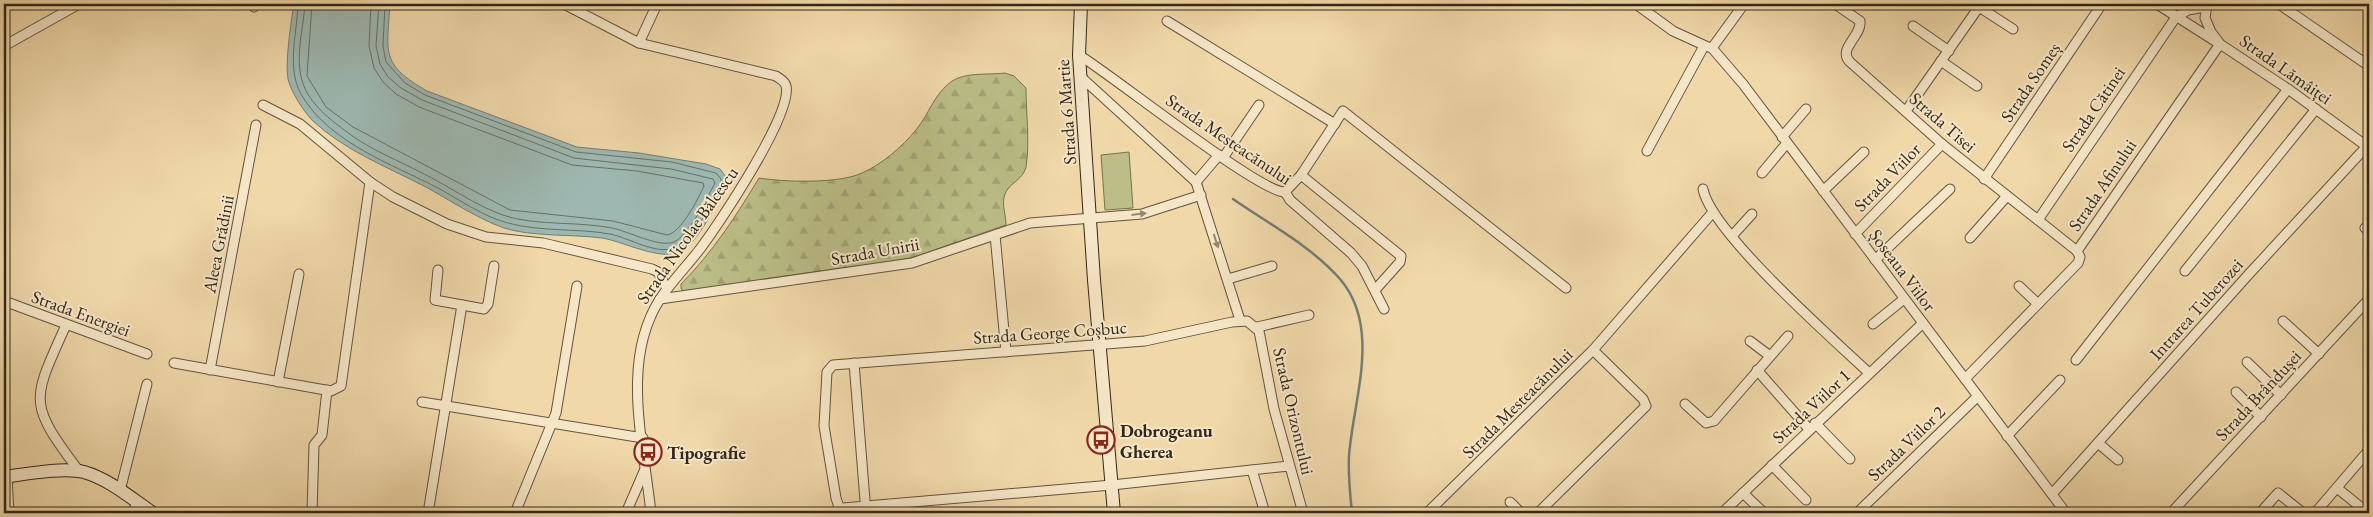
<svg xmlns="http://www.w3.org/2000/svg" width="2373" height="517" viewBox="0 0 2373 517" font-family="'EB Garamond',serif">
  <defs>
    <pattern id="forest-firs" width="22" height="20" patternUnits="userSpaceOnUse" patternTransform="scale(1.25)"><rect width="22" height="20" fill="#bbbe87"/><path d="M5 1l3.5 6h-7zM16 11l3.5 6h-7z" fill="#a1a374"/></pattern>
  </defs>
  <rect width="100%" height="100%" fill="#f0d8a9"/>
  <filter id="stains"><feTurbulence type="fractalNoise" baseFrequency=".004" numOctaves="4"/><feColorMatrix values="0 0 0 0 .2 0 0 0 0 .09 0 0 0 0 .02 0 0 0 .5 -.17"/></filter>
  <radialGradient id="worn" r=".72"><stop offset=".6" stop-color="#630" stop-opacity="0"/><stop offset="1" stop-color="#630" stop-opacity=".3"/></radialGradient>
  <path fill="url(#forest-firs)" stroke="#767351" d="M 1005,73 L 1014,76 L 1026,88 C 1026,114 1030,141 1026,167 C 1023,180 1009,183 1005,194 C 1001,204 1006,214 1006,225 L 914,257 L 886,263 L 685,292 L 681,289 L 681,284 C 713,252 736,216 759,178 C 784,182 839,184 862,173 C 882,164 902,147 916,130 C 929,114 934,94 952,81 C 966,72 989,75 1005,73 Z"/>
  <polygon fill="#bbbe87" stroke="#767351" points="1129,152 1133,208 1105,210 1101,155"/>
  <path fill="#9db8b1" stroke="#727e75" d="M 294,4 L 390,4 C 387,53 380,64 427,91 L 577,147 L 639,153 L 706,164 L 720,169 L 726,177 L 726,185 C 717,203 698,244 679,252 C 660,261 622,241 602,238 C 572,234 532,237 504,228 C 476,218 450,200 424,186 C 387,167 344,150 313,121 C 304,112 291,92 288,79 C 285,62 291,22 294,4 Z"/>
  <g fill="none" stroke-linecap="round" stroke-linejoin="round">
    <g stroke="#687066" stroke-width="1">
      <path d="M 298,4 C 297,36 285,71 304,99 C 333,144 392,164 438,188 C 460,200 484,217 508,223 C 541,232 576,228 610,234 C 630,238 655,255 676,248 C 693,242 713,200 721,184 L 721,179 L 716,173 L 672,162 L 576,152 L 425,95 L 405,83 L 386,62 L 383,46 L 385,4"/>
      <path d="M 305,4 C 303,34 291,68 309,96 C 319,111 332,121 347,132 C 370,150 400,161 426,175 C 454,189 488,214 518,219 C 549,225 581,222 612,228 C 628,231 659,248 674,242 C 689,235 707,198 715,183 L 713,179 L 671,169 L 574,158 L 422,100 L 401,88 L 388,77 L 380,64 L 376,46 L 379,4"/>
      <path d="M 312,4 L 307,76 L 326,107 L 353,127 L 510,210 L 613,221 L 667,235 C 681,233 698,199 704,186 L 703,183 L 637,171 L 572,165 L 419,107 L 396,94 L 383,82 L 374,68 L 369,46 L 371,4"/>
    </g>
    <path stroke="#727e75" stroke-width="2.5" d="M 1233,199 C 1269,224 1311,246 1340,279 C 1382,328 1353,400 1349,456 C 1348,476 1350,494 1352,513"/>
    <g stroke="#62543e" stroke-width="11">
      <g id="street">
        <polyline points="252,4 254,7"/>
        <path d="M 564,4 L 639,43 L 776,76 C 780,79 785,81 786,86 C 793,113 719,224 700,249 C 687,266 672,281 660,299 C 620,361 644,444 651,513"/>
        <polyline points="1636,4 1673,31 1708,47"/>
        <path d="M 1835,4 L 1860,21 C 1862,36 1837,49 1850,62 L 1942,144 L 2077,251"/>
        <polyline points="2157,4 2215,41"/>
        <polyline points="2207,4 2205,18 2211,32 2220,44 2288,89 2369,148"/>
        <polyline points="2279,4 2369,66"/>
        <polyline points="1979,7 2013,29"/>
        <polyline points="1167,21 1335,124"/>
        <polyline points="1913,26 1949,51"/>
        <polyline points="639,43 657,4"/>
        <polyline points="4,46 79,4"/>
        <polyline points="1712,48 1743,84 2066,513"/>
        <polyline points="1712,48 1744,4"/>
        <path d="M 1079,55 C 1112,75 1260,193 1285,192"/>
        <polyline points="1941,61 1977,86"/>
        <polyline points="1081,77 1196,182 1240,320"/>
        <polyline points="263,105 300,124 370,182 393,197 447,224 486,237 543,243 652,269 658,272 667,289"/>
        <polyline points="1906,111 1981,4"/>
        <polyline points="1782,137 1806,109"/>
        <polyline points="1647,151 1704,46"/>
        <polyline points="1223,158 1259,105"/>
        <polyline points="1762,173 1787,143"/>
        <polyline points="1301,175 1401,256 1400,262 1375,290"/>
        <polyline points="1984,179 2102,4"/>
        <polyline points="1196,182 1219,155"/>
        <path d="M 1703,189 C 1711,232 1833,339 1869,373"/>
        <polyline points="1823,191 1864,152"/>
        <polyline points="1285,192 1301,175 1343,111 1566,288"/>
        <polyline points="1285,192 1290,200 1351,253 1362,266 1384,309"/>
        <polyline points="2038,220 2176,17 2188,10 2205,7"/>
        <polyline points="2365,228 2369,230"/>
        <polyline points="1855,234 1942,144"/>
        <polyline points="995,235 1006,352"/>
        <polyline points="1732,236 1752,214"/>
        <polyline points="1970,238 2007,196"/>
        <polyline points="1875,260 1950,189"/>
        <polyline points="438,270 435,300 484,309 488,304 494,266"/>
        <polyline points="2185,271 2316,109"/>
        <polyline points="1228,279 1272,266"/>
        <polyline points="2019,286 2038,304"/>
        <polyline points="660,299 912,263 1030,223 1142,214 1201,195"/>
        <polyline points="4,301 147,354"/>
        <polyline points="2283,321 2319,354"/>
        <polyline points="1873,324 1904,299"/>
        <path d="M 66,325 C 32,401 27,402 79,471"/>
        <polyline points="1257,327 1309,315"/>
        <polyline points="1750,341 1770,356"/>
        <polyline points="2076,360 2288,89"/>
        <polyline points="2247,362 2281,395"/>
        <polyline points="174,363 331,391 341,386 370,182"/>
        <polyline points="854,363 866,513"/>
        <polyline points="210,370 256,125"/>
        <polyline points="1757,370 1809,429"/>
        <polyline points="1965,379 2078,263 2080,257 2077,251 2220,44"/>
        <polyline points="278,382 299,274"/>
        <polyline points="2236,392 2261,417"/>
        <polyline points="422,402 643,438"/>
        <polyline points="1685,404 1706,423 1714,421 1788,336"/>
        <polyline points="1815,423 1850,459"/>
        <polyline points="2007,436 2060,380"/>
        <polyline points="2098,443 2118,460"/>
        <polyline points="1772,465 1806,500"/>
        <polyline points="1289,466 1112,485 843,508 839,507 836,498 824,426 827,372 833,365 1145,341 1232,322 1247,321 1259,331 1274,409 1303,513"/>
        <polyline points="1252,470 1265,513"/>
        <polyline points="7,476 9,513"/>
        <polyline points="2337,488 2368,513"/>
        <polyline points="120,491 147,384"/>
        <polyline points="1743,493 1764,513"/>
        <polyline points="2052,494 2249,274 2367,146"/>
        <polyline points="1510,502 1521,513"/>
        <polyline points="429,507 462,305"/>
        <polyline points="134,513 136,502"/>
        <polyline points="312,513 314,445 322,435 327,390"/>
        <polyline points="515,513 556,413 577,286"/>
        <polyline points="626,513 645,469"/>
        <polyline points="1427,513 1593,350 1713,212"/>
        <polyline points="1538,513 1646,406 1643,399 1593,350"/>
        <polyline points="1722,513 1923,323"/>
        <polyline points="1857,513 1978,396"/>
        <polyline points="2171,513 2369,299"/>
        <polyline points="2260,513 2278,493 2303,513"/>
        <polyline points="2315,513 2369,450"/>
      </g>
    </g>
    <g stroke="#32281b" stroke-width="14">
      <g id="secondary">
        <polyline points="1081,4 1079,55 1094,280 1114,513"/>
        <path d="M 4,477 C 26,474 63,467 84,472 C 109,479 132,499 153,513"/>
      </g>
    </g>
    <use href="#street" stroke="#f5e6c7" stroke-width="9"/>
    <use href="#secondary" stroke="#f5e6c7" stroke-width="12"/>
  </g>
  <defs><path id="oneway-solid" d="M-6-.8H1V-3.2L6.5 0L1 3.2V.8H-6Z" transform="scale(1.25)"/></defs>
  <g fill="#948771">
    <use href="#oneway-solid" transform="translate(1139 214) rotate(-7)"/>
    <use href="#oneway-solid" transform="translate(1216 241) rotate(72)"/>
  </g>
  <defs>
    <g id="bus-ring" transform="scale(1.4375)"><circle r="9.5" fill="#f5e6c7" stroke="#8f2418" stroke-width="1.5"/><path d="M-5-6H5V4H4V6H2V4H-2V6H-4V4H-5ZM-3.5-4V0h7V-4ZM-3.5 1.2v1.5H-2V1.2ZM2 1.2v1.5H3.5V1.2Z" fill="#8f2418"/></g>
  </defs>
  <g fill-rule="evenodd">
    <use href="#bus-ring" x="1101" y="440"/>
    <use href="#bus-ring" x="648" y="452"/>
  </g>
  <g text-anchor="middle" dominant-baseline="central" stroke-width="4" stroke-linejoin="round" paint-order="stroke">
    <g font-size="18" fill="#32281b" stroke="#f5e6c7">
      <text transform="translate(2286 69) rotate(35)">Strada Lămâiței</text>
      <text transform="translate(2030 82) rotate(-56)">Strada Someș</text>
      <text transform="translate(2093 109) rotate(-56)">Strada Cătinei</text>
      <text transform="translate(1066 112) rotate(-94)">Strada 6 Martie</text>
      <text transform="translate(1943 122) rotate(41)">Strada Tisei</text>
      <text transform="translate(1229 139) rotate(34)">Strada Mesteacănului</text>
      <text transform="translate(1887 177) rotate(-46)">Strada Viilor</text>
      <text transform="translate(2102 185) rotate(-56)">Strada Afinului</text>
      <text transform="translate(687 235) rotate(-55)">Strada Nicolae Bălcescu</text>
      <text transform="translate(218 244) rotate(-79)">Aleea Grădinii</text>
      <text transform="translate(875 251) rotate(-10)">Strada Unirii</text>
      <text transform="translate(1903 270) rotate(53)">Șoseaua Viilor</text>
      <text transform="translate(2196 309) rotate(-48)">Intrarea Tuberozei</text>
      <text transform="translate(81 313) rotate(20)">Strada Energiei</text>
      <text transform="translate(1050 332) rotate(-4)">Strada George Coșbuc</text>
      <text transform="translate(2258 395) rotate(-47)">Strada Brândușei</text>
      <text transform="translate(1517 403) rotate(-45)">Strada Mesteacănului</text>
      <text transform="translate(1811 406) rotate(-43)">Strada Viilor 1</text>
      <text transform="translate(1294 411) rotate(77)">Strada Orizontului</text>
      <text transform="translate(1906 443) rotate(-44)">Strada Viilor 2</text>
    </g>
    <g font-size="18" font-weight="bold" fill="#32281b" stroke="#f5e6c7" text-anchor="start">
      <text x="1120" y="430">Dobrogeanu<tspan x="1120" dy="21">Gherea</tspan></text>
      <text x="667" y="452">Tipografie</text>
    </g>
  </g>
  <rect width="2373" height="517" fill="none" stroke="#f0d8a9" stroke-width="20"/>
  <rect x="5" y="5" width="2363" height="507" fill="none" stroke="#32281b" stroke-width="2.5"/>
  <rect x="10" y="10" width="2353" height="497" fill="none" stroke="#32281b"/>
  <rect width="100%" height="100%" filter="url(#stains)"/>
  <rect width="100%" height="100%" fill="url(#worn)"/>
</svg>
